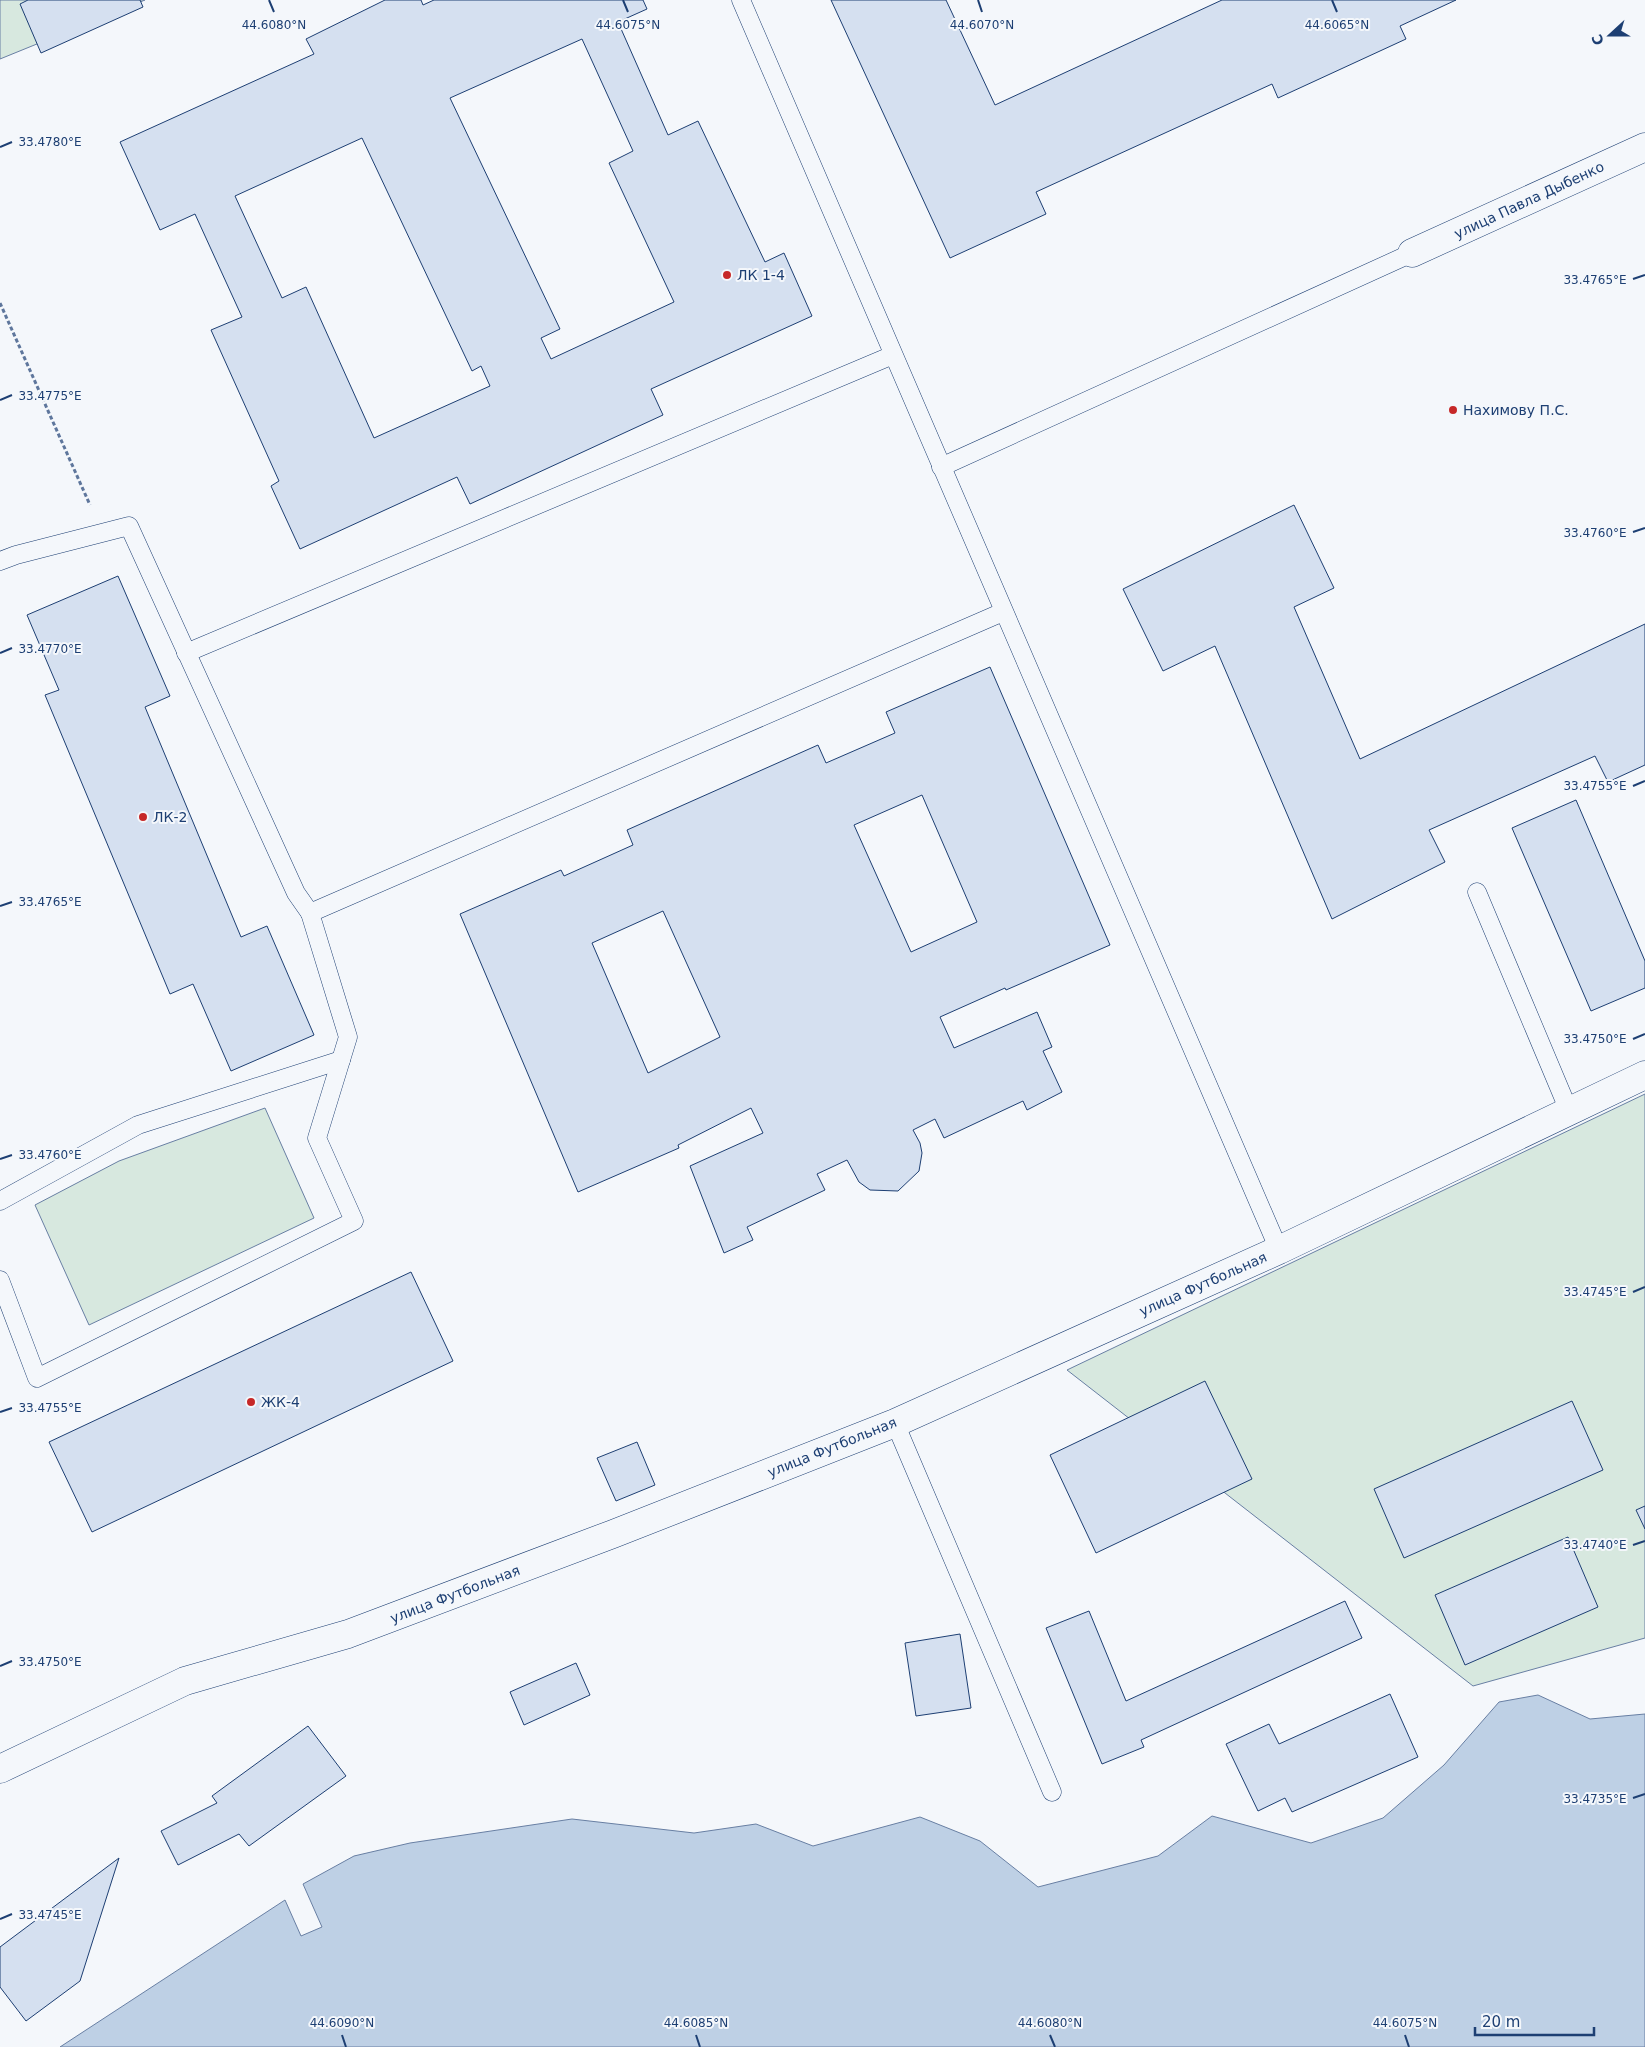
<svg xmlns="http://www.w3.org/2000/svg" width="1645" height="2047" viewBox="0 0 1645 2047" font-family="'DejaVu Sans',sans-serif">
  <rect width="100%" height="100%" fill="#f4f7fb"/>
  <g fill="#d7e8df" stroke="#687fa3">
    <polygon points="0,0 145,0 0,59"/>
    <polygon points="1645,1094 1645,1638 1473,1686 1067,1370"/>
    <polygon points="265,1108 314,1218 89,1325 35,1205 119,1161"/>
  </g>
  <polygon fill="#bed0e5" stroke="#687fa3" points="1538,1695 1590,1719 1645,1714 1645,2047 60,2047 285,1900 301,1936 322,1927 303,1884 354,1856 410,1843 572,1819 694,1833 756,1824 813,1846 920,1817 980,1841 1038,1887 1158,1856 1212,1816 1311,1843 1383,1818 1444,1765 1499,1702"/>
  <g fill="#d5e0f0" stroke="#1d3f73" fill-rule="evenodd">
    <polygon points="28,0 140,0 143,7 41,53 20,4"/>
    <path d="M 385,0 L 421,0 L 423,5 L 434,0 L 643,0 L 647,9 L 618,22 L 668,135 L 698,121 L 765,262 L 784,253 L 812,316 L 651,389 L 663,415 L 470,504 L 457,477 L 300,549 L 271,486 L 279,481 L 211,330 L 242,317 L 195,214 L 160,230 L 120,142 L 314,54 L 306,39 ZM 582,39 L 633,151 L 609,163 L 674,302 L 551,359 L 541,338 L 560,329 L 450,98 ZM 362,138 L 472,371 L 481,366 L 490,386 L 374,438 L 306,287 L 282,298 L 235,196 Z"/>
    <polygon points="831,0 946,0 995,105 1222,0 1456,0 1400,26 1406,39 1278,98 1272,84 1036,192 1046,214 950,258"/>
    <polygon points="1294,505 1334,588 1294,607 1360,759 1645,624 1645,765 1608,782 1595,756 1429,830 1445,862 1332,919 1215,646 1163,671 1123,589"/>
    <polygon points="118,576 170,696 145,707 241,937 267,926 314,1035 231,1071 193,984 170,994 45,695 59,690 27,615"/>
    <path d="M 990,667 L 1110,945 L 1006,990 L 1005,988 L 940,1017 L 954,1048 L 1037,1012 L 1052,1047 L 1043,1051 L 1062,1092 L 1027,1110 L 1023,1101 L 944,1138 L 935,1119 L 913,1130 L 920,1143 L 922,1153 L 919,1171 L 898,1191 L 870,1190 L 859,1182 L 847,1160 L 817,1174 L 825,1190 L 747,1227 L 753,1240 L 724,1253 L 690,1166 L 763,1133 L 751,1108 L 678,1145 L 679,1148 L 578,1192 L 460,914 L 561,870 L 564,876 L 633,845 L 627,830 L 818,745 L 826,763 L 895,733 L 886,712 ZM 922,795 L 977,922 L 911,952 L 854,825 ZM 663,911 L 720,1037 L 648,1073 L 592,943 Z"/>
    <polygon points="1576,800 1645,961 1645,988 1591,1011 1512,828"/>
    <polygon points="411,1272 453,1361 92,1532 49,1442"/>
    <polygon points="1205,1381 1252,1479 1096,1553 1050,1455"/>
    <polygon points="1572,1401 1603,1470 1404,1558 1374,1489"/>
    <polygon points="637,1442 655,1485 616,1501 597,1458"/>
    <polygon points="1645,1506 1645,1529 1636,1510"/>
    <polygon points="1568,1537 1598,1607 1465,1665 1435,1595"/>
    <polygon points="1345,1601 1362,1638 1141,1740 1144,1747 1102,1764 1046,1628 1089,1611 1126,1701"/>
    <polygon points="960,1634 971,1708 916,1716 905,1643"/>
    <polygon points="576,1663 590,1695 524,1725 510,1692"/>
    <polygon points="1390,1694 1418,1757 1292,1812 1285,1798 1258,1811 1226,1744 1269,1724 1279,1744"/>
    <polygon points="308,1726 346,1776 249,1846 239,1834 178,1865 161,1831 217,1803 212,1796"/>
    <polygon points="119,1858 80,1981 26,2021 0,1987 0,1947"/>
  </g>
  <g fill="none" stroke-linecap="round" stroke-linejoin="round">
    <g stroke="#1d3f73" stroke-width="19">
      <g id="service">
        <polyline points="741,0 1279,1250"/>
        <polyline points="941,467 1412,253"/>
        <polyline points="0,561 16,555 129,526 296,893 310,913"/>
        <polyline points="186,653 893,355"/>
        <polyline points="1477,892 1569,1111"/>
        <polyline points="0,1201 138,1125 341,1060"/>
        <polyline points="0,1280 37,1378 354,1221 317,1138 348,1037 310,913 1003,612"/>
        <polyline points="895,1423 1052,1792"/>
      </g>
    </g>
    <g stroke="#1d3f73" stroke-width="29">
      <g id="minor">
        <polyline points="1412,253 1645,147"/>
        <polyline points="0,1769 185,1681 348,1634 613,1534 895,1423 1279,1250 1645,1075"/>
      </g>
    </g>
    <polyline stroke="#5e769c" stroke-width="3" stroke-dasharray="4 2.5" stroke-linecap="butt" points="0,303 90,505"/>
    <use href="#service" stroke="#f4f7fb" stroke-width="18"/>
    <use href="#minor" stroke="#f4f7fb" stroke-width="28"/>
  </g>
  <path fill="none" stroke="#1d3f73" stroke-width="2" d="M 269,0 L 274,12M 623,0 L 628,12M 978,0 L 982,12M 1332,0 L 1337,12M 0,147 L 12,142M 1633,279 L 1645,275M 0,400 L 12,395M 1633,532 L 1645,528M 0,653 L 12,648M 1633,786 L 1645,781M 0,906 L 12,902M 1633,1039 L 1645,1034M 0,1159 L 12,1155M 1633,1292 L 1645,1287M 0,1412 L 12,1408M 1633,1545 L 1645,1541M 0,1666 L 12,1661M 1633,1798 L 1645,1794M 0,1919 L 12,1914M 342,2035 L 346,2047M 696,2035 L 700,2047M 1050,2035 L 1055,2047M 1405,2035 L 1409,2047"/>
  <g fill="#c62828" stroke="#f4f7fb" stroke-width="2">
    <circle cx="727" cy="275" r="5"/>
    <circle cx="1453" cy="410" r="5"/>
    <circle cx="143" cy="817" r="5"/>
    <circle cx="251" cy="1402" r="5"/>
  </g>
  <g text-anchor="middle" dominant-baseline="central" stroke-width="4" stroke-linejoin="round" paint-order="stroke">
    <g font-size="14" fill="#1d3f73" stroke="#f4f7fb">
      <text transform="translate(1529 200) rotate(-25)">улица Павла Дыбенко</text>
      <text transform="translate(1203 1284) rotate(-24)">улица Футбольная</text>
      <text transform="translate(832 1447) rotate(-22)">улица Футбольная</text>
      <text transform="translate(455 1594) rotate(-21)">улица Футбольная</text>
    </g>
    <g font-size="14" fill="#1d3f73" stroke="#f4f7fb" text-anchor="start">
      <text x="737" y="275">ЛК 1-4</text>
      <text x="1463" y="410">Нахимову П.С.</text>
      <text x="153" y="817">ЛК-2</text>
      <text x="261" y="1402">ЖК-4</text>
    </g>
  </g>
  <g font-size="12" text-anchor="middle" fill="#1d3f73" stroke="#f4f7fb" stroke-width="4" stroke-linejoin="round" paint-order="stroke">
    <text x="274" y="29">44.6080°N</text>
    <text x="628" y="29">44.6075°N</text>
    <text x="982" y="29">44.6070°N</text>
    <text x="1337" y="29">44.6065°N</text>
    <text x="50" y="146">33.4780°E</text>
    <text x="1595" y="284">33.4765°E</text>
    <text x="50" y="400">33.4775°E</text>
    <text x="1595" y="537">33.4760°E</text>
    <text x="50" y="653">33.4770°E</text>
    <text x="1595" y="790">33.4755°E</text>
    <text x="50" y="906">33.4765°E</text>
    <text x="1595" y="1043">33.4750°E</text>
    <text x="50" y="1159">33.4760°E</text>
    <text x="1595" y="1296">33.4745°E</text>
    <text x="50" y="1412">33.4755°E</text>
    <text x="1595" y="1549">33.4740°E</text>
    <text x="50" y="1666">33.4750°E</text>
    <text x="1595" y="1803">33.4735°E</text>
    <text x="50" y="1919">33.4745°E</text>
    <text x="342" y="2027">44.6090°N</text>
    <text x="696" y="2027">44.6085°N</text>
    <text x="1050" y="2027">44.6080°N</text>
    <text x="1405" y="2027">44.6075°N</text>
  </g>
  <g transform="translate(1610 35) rotate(249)" stroke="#f4f7fb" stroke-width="4" paint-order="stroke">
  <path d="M0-4L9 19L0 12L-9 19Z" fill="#1d3f73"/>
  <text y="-8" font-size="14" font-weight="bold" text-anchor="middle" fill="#1d3f73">С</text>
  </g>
  <path d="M1475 2027v8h119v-8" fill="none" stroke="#1d3f73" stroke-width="2.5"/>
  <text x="1482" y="2027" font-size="15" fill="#1d3f73" stroke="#f4f7fb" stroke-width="4" paint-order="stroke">20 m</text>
</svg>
